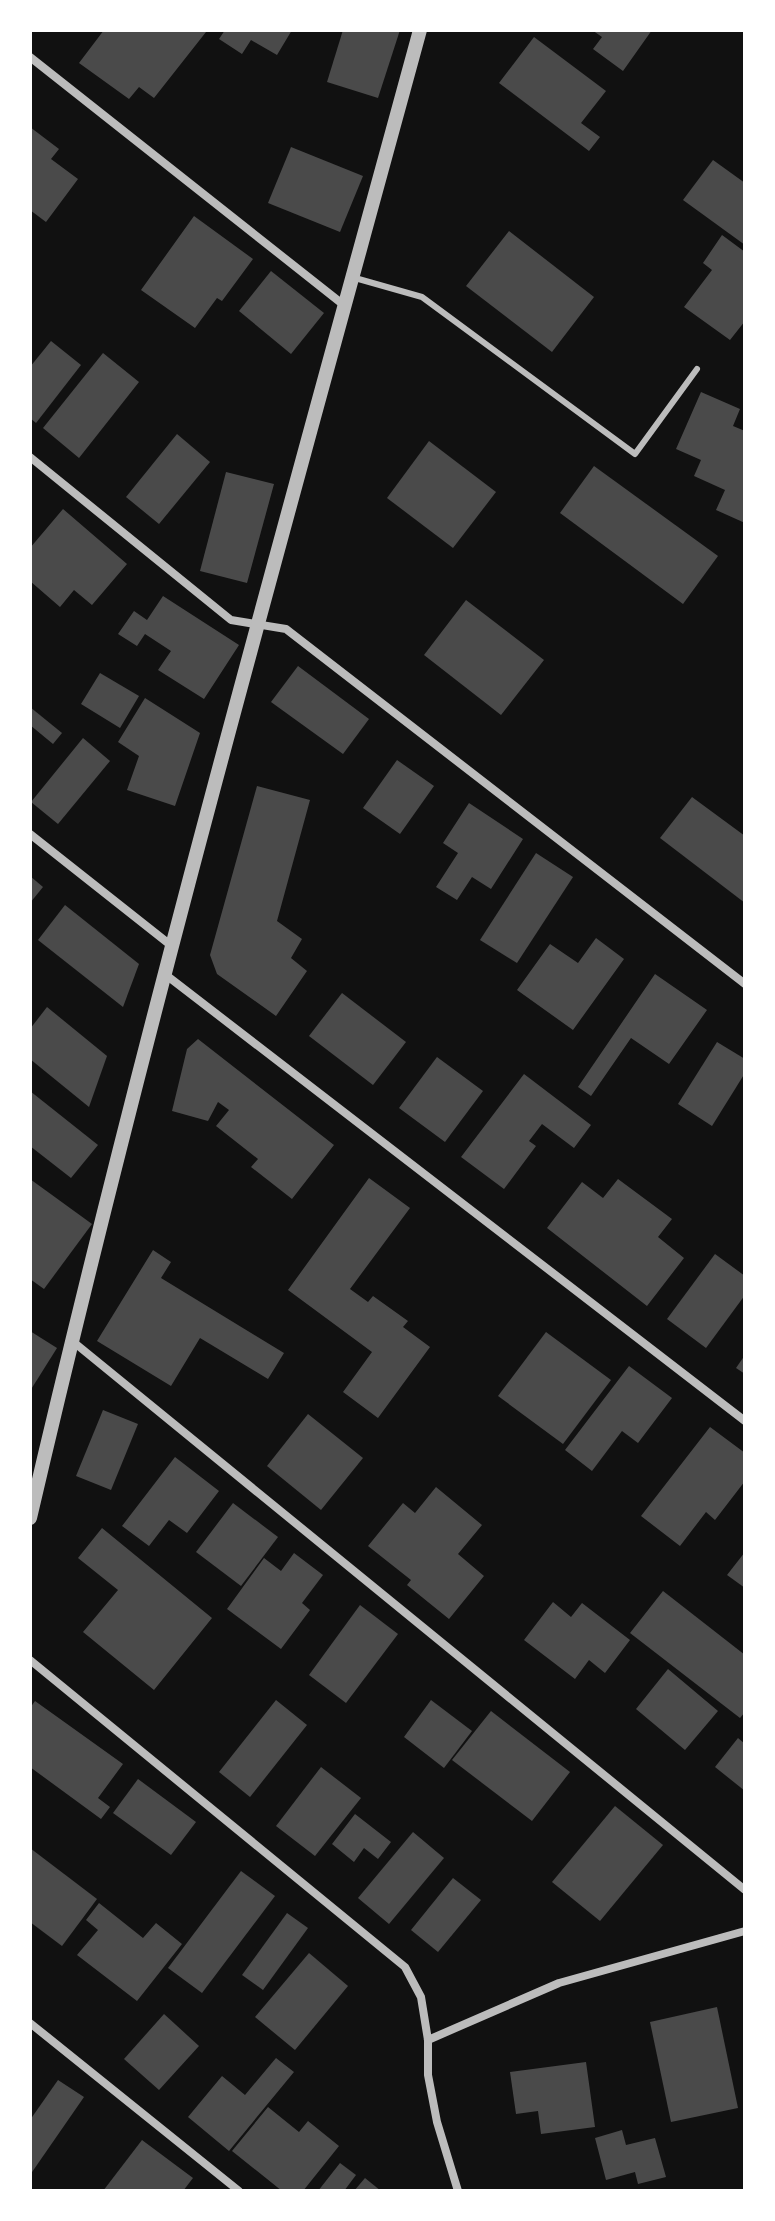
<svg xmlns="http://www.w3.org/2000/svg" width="775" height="2221" viewBox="0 0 775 2221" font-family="'Varela Round',sans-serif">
  <rect width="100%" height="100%" fill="#111"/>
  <g fill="#4a4a4a">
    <polygon points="104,30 203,30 206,32 154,98 139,87 129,99 79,63"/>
    <polygon points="225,30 292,30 277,55 251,40 242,54 219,39"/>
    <polygon points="343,30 400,30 378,98 327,82"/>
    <polygon points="592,30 652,30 623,71 593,49 602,37"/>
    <polygon points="534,37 606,91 581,123 600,137 589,151 499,83"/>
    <polygon points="30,127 59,149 51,159 78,179 46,222 30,210"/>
    <polygon points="291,147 363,176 340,232 268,203"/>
    <polygon points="713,160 745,183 745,245 683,200"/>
    <polygon points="194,216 253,259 222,301 217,298 195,328 141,290"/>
    <polygon points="509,231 594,297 552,352 466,286"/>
    <polygon points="722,235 745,252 745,321 730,340 684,307 712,270 703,263"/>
    <polygon points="271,271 324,313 291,354 239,311"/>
    <polygon points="51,341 81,365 36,423 30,418 30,367"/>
    <polygon points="103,353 139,382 79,458 43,428"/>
    <polygon points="701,392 740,409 733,426 745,431 745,523 716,510 725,490 694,476 701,460 676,449"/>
    <polygon points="177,434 210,462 159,524 126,497"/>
    <polygon points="429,441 496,492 453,548 387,498"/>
    <polygon points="594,466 718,556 683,604 560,513"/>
    <polygon points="226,472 274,484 247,583 200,571"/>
    <polygon points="63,509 127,564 92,605 74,590 60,607 30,581 30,548"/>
    <polygon points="163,596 239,645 204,699 158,670 171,651 145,634 137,646 118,634 134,611 147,620"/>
    <polygon points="466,600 544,660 501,715 424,655"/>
    <polygon points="298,666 369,719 343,754 271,702"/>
    <polygon points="100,673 139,696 120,728 81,704"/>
    <polygon points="145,698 200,733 175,806 127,790 139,756 118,742"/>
    <polygon points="30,707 62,733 53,744 30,725"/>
    <polygon points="83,738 110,761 58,824 31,802"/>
    <polygon points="397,760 434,786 400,834 363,808"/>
    <polygon points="257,786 310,800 277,921 302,939 291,958 307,971 276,1016 217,974 210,955"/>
    <polygon points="692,797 745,836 745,903 660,838"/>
    <polygon points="469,803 523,839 491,889 472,877 457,900 436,887 458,853 443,843"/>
    <polygon points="536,853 573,877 517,963 480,940"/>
    <polygon points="30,876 43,887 30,903"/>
    <polygon points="65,905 139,964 123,1007 38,940"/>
    <polygon points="596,938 624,959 573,1030 517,990 550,944 578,963"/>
    <polygon points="655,974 707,1010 669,1064 631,1038 591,1096 578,1087"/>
    <polygon points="342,993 406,1042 373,1085 309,1036"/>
    <polygon points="47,1007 107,1056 89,1107 30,1059 30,1029"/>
    <polygon points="198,1039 334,1145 292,1199 251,1167 258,1159 216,1126 229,1110 218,1102 208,1121 172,1111 187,1049"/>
    <polygon points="717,1042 745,1059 745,1073 712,1126 678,1104"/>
    <polygon points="437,1057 483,1091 445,1142 399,1108"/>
    <polygon points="524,1074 591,1125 574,1148 542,1124 529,1141 536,1146 504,1189 461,1157"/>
    <polygon points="30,1091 98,1145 71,1178 30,1146"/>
    <polygon points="369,1178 410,1208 350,1289 368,1302 373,1296 408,1321 403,1327 430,1347 378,1418 343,1392 372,1352 288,1290"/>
    <polygon points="30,1179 92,1224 44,1289 30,1279"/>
    <polygon points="618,1179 672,1219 658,1237 684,1258 647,1306 547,1228 582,1182 603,1198"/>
    <polygon points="153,1250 171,1262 161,1278 284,1353 268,1379 200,1338 171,1386 97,1341"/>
    <polygon points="715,1254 745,1276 745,1295 706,1348 667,1319"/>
    <polygon points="30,1331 57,1348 30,1391"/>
    <polygon points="546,1332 611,1380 563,1444 498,1396"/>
    <polygon points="745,1355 745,1374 736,1368"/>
    <polygon points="629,1366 672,1398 638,1443 622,1431 592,1471 565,1450"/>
    <polygon points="103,1410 138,1424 111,1490 76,1476"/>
    <polygon points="308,1414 363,1458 321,1510 267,1466"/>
    <polygon points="710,1427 745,1453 745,1481 715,1520 706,1512 680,1546 641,1516"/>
    <polygon points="175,1457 219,1491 187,1533 169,1520 149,1546 122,1526"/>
    <polygon points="436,1487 482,1525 458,1554 484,1576 449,1619 407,1585 411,1580 368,1546 403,1503 415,1513"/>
    <polygon points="233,1503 278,1537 241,1586 196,1552"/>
    <polygon points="102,1528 212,1618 154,1690 83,1632 118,1590 78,1558"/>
    <polygon points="745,1552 745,1588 727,1575"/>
    <polygon points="294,1553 323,1575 302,1603 310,1610 281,1649 227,1609 264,1558 281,1571"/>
    <polygon points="663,1591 745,1655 745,1712 740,1718 630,1633"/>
    <polygon points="553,1602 571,1617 582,1603 630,1640 605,1673 589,1660 575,1679 524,1640"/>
    <polygon points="360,1605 398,1634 346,1703 309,1675"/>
    <polygon points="668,1669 718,1711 685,1750 636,1709"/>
    <polygon points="276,1700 307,1725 250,1797 219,1772"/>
    <polygon points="431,1700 472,1731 444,1768 404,1737"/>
    <polygon points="35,1701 123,1764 98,1798 110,1807 101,1819 30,1767 30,1708"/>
    <polygon points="491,1711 570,1772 532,1821 452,1760"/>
    <polygon points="738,1738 745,1744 745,1791 715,1767"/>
    <polygon points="321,1767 361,1798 315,1856 276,1826"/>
    <polygon points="138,1779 196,1822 171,1855 113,1813"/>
    <polygon points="615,1806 663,1845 600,1921 552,1882"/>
    <polygon points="355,1814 391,1842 378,1859 364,1848 354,1862 332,1844"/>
    <polygon points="413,1832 444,1858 389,1924 358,1898"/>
    <polygon points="30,1848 97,1899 62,1946 30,1922"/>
    <polygon points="241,1871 275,1896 202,1993 168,1968"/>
    <polygon points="453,1878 481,1900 438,1952 411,1930"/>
    <polygon points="99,1903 143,1938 156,1923 182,1944 137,2001 77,1955 98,1930 86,1920"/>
    <polygon points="287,1913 308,1928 263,1990 242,1975"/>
    <polygon points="309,1953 348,1986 295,2050 255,2017"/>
    <polygon points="717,2007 738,2108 671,2122 650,2022"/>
    <polygon points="164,2014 199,2046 159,2090 124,2059"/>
    <polygon points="276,2058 294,2072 229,2151 188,2117 222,2076 245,2095"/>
    <polygon points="586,2062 595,2127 541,2134 538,2111 516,2114 510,2072"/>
    <polygon points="58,2080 84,2097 30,2175 30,2120"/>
    <polygon points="268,2107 299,2132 308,2121 339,2146 303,2191 282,2191 232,2151"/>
    <polygon points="622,2130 626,2145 655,2138 666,2177 638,2184 635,2172 606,2180 595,2138"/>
    <polygon points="142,2140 193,2178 183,2191 103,2191"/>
    <polygon points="340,2163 356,2175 344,2191 318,2191"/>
    <polygon points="365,2178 381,2191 354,2191"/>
  </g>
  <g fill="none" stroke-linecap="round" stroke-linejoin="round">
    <polyline stroke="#bcbcbc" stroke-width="6" points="355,278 422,297 635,454 697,369"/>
    <g stroke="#bcbcbc" stroke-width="8">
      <polyline points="30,57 345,306"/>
      <polyline points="30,457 231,620 286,629 745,984"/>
      <polyline points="30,834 173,947"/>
      <polyline points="166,975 745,1421"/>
      <polyline points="71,1340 745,1890"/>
      <polyline points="30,1660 405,1967 421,1997 428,2040 428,2075 437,2122 458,2191"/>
      <polyline points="30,2023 239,2191"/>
      <polyline points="428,2040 559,1983 745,1931"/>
    </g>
    <path stroke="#bcbcbc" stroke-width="14" d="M 30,1518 C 146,1019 285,525 420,30"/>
  </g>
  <rect width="775" height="2221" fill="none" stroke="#ffffff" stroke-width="64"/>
</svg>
